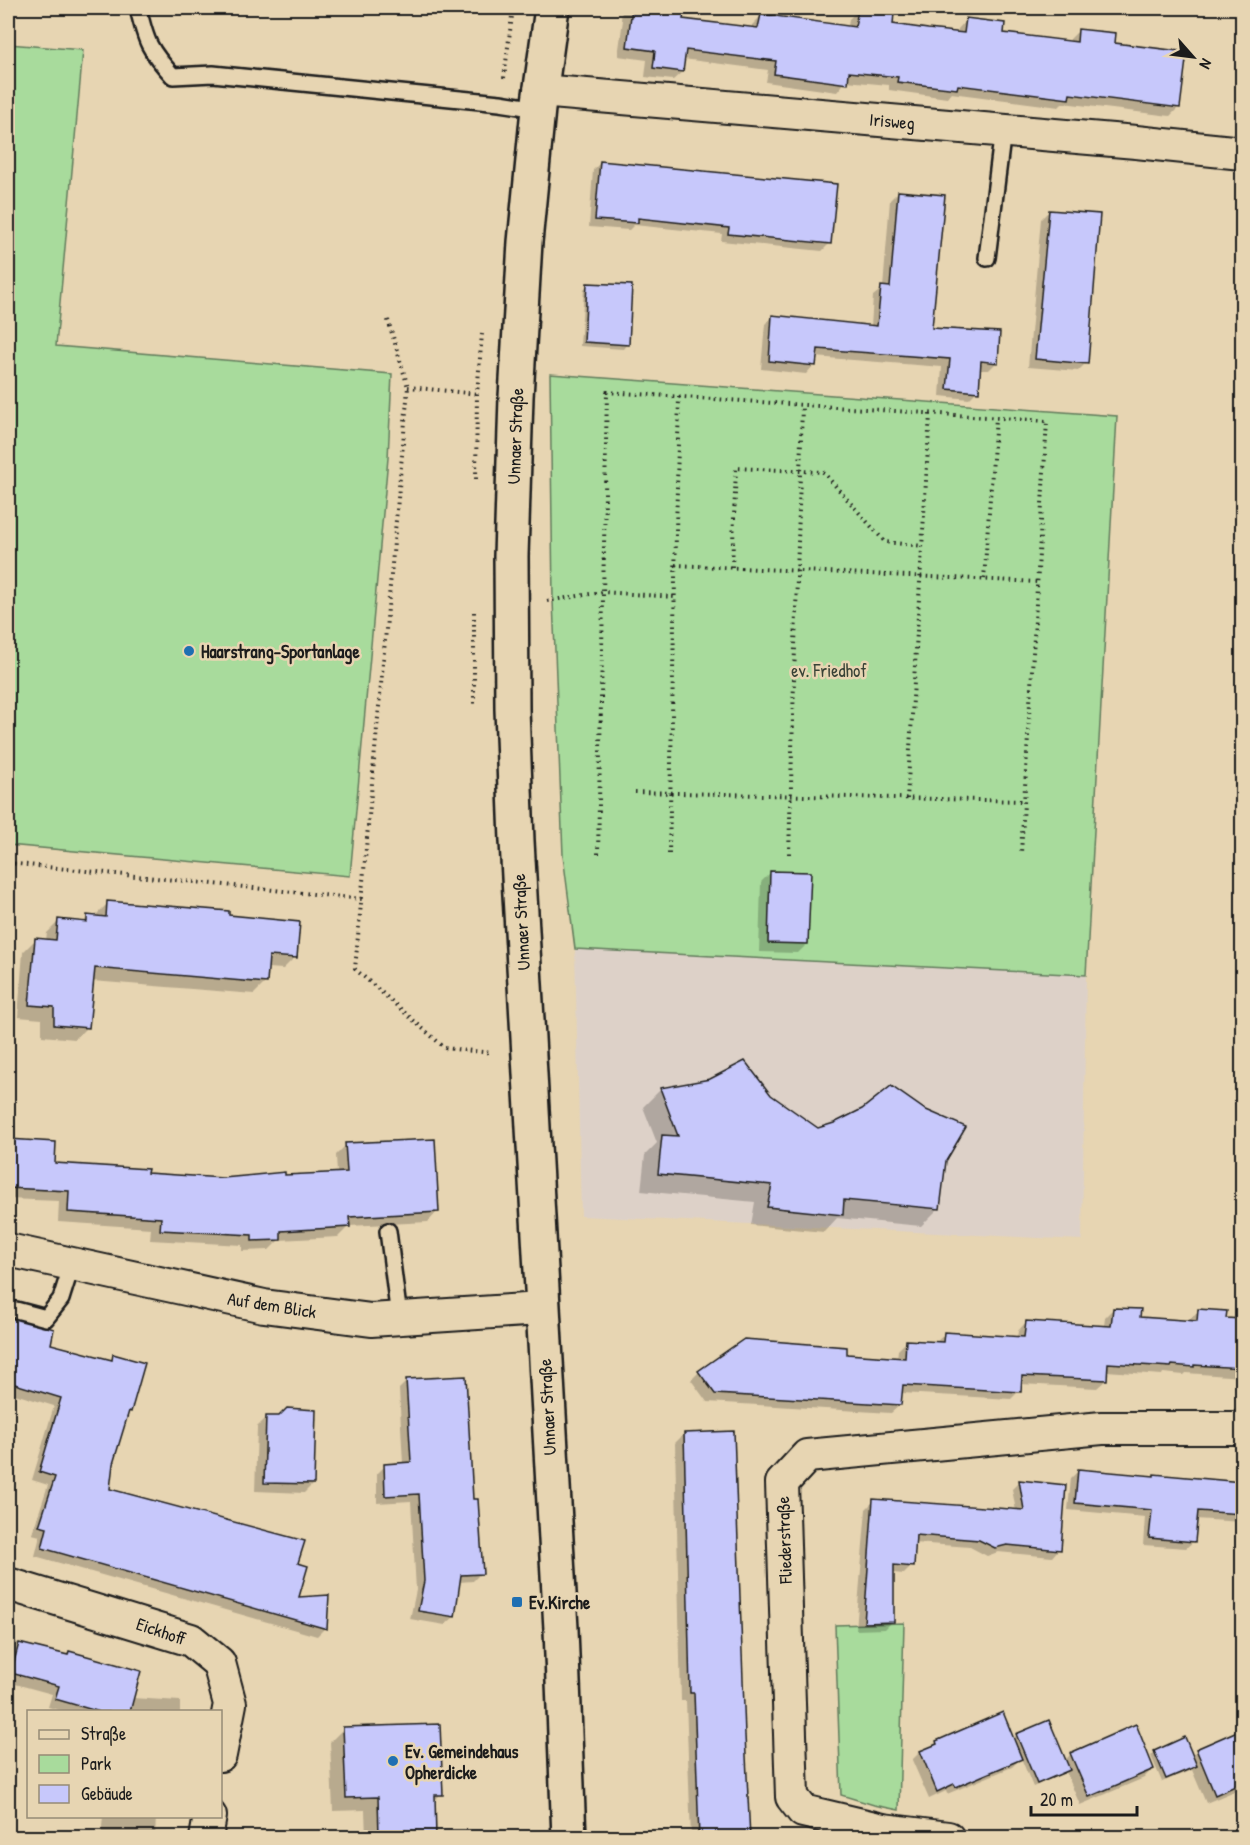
<svg xmlns="http://www.w3.org/2000/svg" width="1250" height="1845" viewBox="0 0 1250 1845" font-family="'Patrick Hand',sans-serif">
  <rect width="100%" height="100%" fill="#e7d5b2"/>
  <filter id="ink" filterUnits="userSpaceOnUse"><feTurbulence type="fractalNoise" baseFrequency=".0167" numOctaves="2"/><feDisplacementMap in="SourceGraphic" scale="12" xChannelSelector="R" yChannelSelector="G"/><feConvolveMatrix kernelMatrix="1 2 1 2 8 2 1 2 1" color-interpolation-filters="sRGB"/></filter>
  <g filter="url(#ink)">
    <polygon fill="#ddd1c8" points="575,949 1086,975 1082,1240 581,1216"/>
    <g fill="#a8db9c" stroke="#627c5c" stroke-width="1.5">
      <polygon points="8,44 83,50 56,346 392,374 388,458 350,876 8,845"/>
      <polygon points="550,374 1117,416 1086,975 575,949 563,855 553,600"/>
      <polygon points="904,1623 899,1810 874,1805 841,1795 835,1625"/>
    </g>
    <g fill="#0003">
      <polygon points="622,8 683,8 682,20 752,29 752,25 761,16 848,27 849,19 858,10 891,25 957,34 958,29 966,20 1002,34 1069,43 1070,39 1079,30 1113,44 1179,107 1170,116 1063,103 1059,107 951,93 947,98 889,90 889,85 846,81 837,92 766,82 768,70 683,59 682,72 673,80 645,77 647,60 618,56 623,20 621,20"/>
      <polygon points="600,163 829,244 822,251 721,241 722,234 634,225 629,230 589,227 593,170"/>
      <polygon points="898,192 930,329 997,362 989,370 979,370 977,391 969,399 940,396 942,367 815,357 814,365 806,374 761,369 765,324 773,316 871,327 873,296 883,288 890,200"/>
      <polygon points="1049,211 1086,363 1078,371 1028,367 1041,219"/>
      <polygon points="588,284 627,344 623,349 580,346 584,289"/>
      <polygon points="770,873 807,944 798,953 759,952 761,882"/>
      <polygon points="108,903 227,917 295,957 283,969 267,968 266,982 254,994 92,981 87,1027 75,1039 42,1036 42,1019 18,1017 23,952 35,940 46,941 47,933 59,921 82,923 88,917 95,918 96,915"/>
      <polygon points="661,1089 770,1096 818,1129 835,1125 862,1110 944,1160 939,1208 921,1226 837,1218 824,1232 751,1225 755,1202 641,1191 645,1155 657,1143 643,1107"/>
      <polygon points="8,1140 54,1143 53,1164 146,1175 223,1179 337,1174 336,1155 346,1145 438,1211 428,1222 349,1226 338,1237 279,1240 269,1250 242,1251 242,1245 150,1240 151,1228 58,1222 59,1201 8,1199"/>
      <polygon points="1113,1309 1138,1318 1190,1322 1190,1319 1199,1310 1224,1319 1242,1321 1242,1377 1186,1373 1184,1375 1163,1373 1162,1375 1106,1371 1106,1380 1097,1388 1020,1384 1019,1391 1011,1399 901,1393 900,1405 891,1413 707,1402 691,1380 699,1372 845,1355 897,1359 898,1350 906,1342 936,1342 945,1334 1017,1338 1018,1331 1026,1322 1104,1327 1105,1317"/>
      <polygon points="8,1318 53,1330 49,1345 109,1361 114,1356 130,1411 126,1415 112,1464 109,1491 297,1599 325,1628 317,1636 35,1556 40,1536 32,1534 48,1485 32,1480 54,1406 8,1392"/>
      <polygon points="407,1381 472,1501 481,1573 473,1581 459,1582 454,1617 445,1625 410,1619 416,1590 411,1501 377,1503 377,1474 385,1466 403,1464 399,1389"/>
      <polygon points="266,1418 313,1484 304,1493 255,1491 257,1427"/>
      <polygon points="684,1434 749,1838 691,1838 686,1701 681,1701 675,1443"/>
      <polygon points="1078,1471 1242,1483 1242,1522 1195,1519 1194,1541 1186,1548 1143,1545 1145,1517 1068,1510 1071,1478"/>
      <polygon points="1019,1482 1059,1549 1052,1557 998,1552 987,1556 970,1547 914,1543 912,1566 904,1574 893,1573 893,1621 885,1629 856,1630 866,1509 874,1501 1016,1511 1012,1489"/>
      <polygon points="8,1640 66,1656 70,1653 132,1698 180,1701 180,1712 66,1712 48,1707 52,1694 8,1682"/>
      <polygon points="344,1728 441,1794 433,1802 435,1838 366,1838 365,1810 333,1811 330,1742"/>
      <polygon points="1242,1731 1242,1788 1206,1803 1192,1770 1162,1782 1151,1756 1155,1752 1191,1756 1197,1750"/>
      <polygon points="1017,1735 1065,1760 1071,1754 1153,1768 1144,1778 1080,1805 1066,1772 1033,1787 1021,1758 1012,1767 947,1794 946,1791 929,1799 912,1760 920,1752 931,1748 936,1742 1012,1739"/>
      <polygon points="103,1816 156,1816 155,1838 101,1838"/>
    </g>
    <g fill="#c7c8fb" stroke="#1c1c1c" stroke-width="1.5">
      <polygon points="632,8 685,8 683,19 758,28 761,14 855,27 858,9 894,13 893,24 928,29 964,33 966,18 1005,23 1004,33 1077,42 1078,29 1116,33 1115,43 1187,52 1180,108 1070,94 1069,99 958,85 957,89 897,82 898,77 849,72 848,84 774,74 776,61 686,50 683,72 653,68 655,51 627,47"/>
      <polygon points="600,161 837,184 831,244 728,234 729,228 638,218 638,223 595,220"/>
      <polygon points="898,191 945,195 932,328 1000,332 998,363 981,361 979,392 947,389 950,359 818,349 816,366 769,361 772,315 877,326 881,286 890,287"/>
      <polygon points="1049,210 1100,214 1088,364 1035,359"/>
      <polygon points="587,283 632,285 629,345 584,342"/>
      <polygon points="770,871 811,872 808,944 768,943"/>
      <polygon points="107,901 229,911 229,915 300,922 297,958 269,956 267,983 95,968 89,1028 54,1025 54,1007 29,1005 35,938 56,940 58,919 87,922 87,915 106,917"/>
      <polygon points="745,1061 771,1095 818,1128 834,1123 862,1109 891,1086 924,1109 966,1127 946,1161 940,1209 844,1200 843,1215 767,1207 772,1185 658,1174 662,1135 678,1136 660,1088 710,1079"/>
      <polygon points="8,1139 56,1142 55,1163 148,1169 147,1173 223,1178 285,1172 285,1175 347,1172 345,1143 435,1139 439,1212 349,1217 350,1227 281,1231 281,1240 252,1241 252,1235 160,1230 161,1218 68,1212 69,1191 8,1188"/>
      <polygon points="1113,1308 1141,1309 1140,1317 1197,1321 1198,1309 1227,1311 1226,1318 1242,1319 1242,1368 1194,1365 1194,1367 1172,1365 1171,1367 1108,1363 1107,1380 1022,1376 1021,1392 903,1385 901,1405 715,1394 698,1371 744,1339 847,1347 847,1354 905,1358 906,1340 943,1342 944,1332 1024,1337 1026,1321 1111,1326"/>
      <polygon points="8,1316 54,1329 51,1344 112,1360 113,1354 145,1363 131,1412 129,1411 113,1464 110,1489 305,1541 298,1563 308,1566 299,1597 329,1595 327,1629 42,1548 47,1528 39,1526 55,1477 39,1472 61,1398 8,1382"/>
      <polygon points="466,1376 473,1499 478,1499 483,1574 461,1575 455,1617 418,1611 424,1581 419,1494 385,1496 384,1464 411,1462 406,1379"/>
      <polygon points="287,1408 316,1410 314,1484 264,1483 266,1416 279,1416"/>
      <polygon points="734,1431 745,1735 750,1838 699,1838 694,1693 690,1693 684,1433"/>
      <polygon points="1078,1469 1154,1476 1154,1474 1242,1482 1242,1514 1198,1511 1195,1542 1149,1538 1152,1510 1075,1503"/>
      <polygon points="1019,1480 1066,1485 1061,1550 1007,1545 995,1548 979,1540 916,1535 914,1567 894,1565 894,1622 864,1623 873,1499 1024,1510"/>
      <polygon points="19,1643 68,1655 69,1651 141,1671 130,1712 100,1712 55,1699 59,1686 11,1673"/>
      <polygon points="1003,1712 1022,1759 956,1787 954,1784 937,1792 920,1751 937,1744 936,1741"/>
      <polygon points="1049,1720 1070,1770 1037,1784 1016,1734"/>
      <polygon points="440,1724 443,1795 435,1795 436,1838 379,1838 378,1797 346,1798 343,1727"/>
      <polygon points="1136,1724 1154,1769 1089,1797 1070,1753"/>
      <polygon points="1242,1729 1242,1783 1215,1795 1196,1749"/>
      <polygon points="1185,1737 1197,1766 1166,1779 1154,1751"/>
    </g>
    <g fill="none" stroke-linecap="round" stroke-linejoin="round">
      <g stroke="#1c1c1c" stroke-width="20">
        <g id="service">
          <path d="M 138,8 C 146,42 149,50 173,76 L 213,74 L 500,103 L 538,109"/>
          <polyline points="987,258 1003,130"/>
          <polyline points="388,1231 399,1317"/>
          <polyline points="16,1310 46,1318 61,1299 72,1264"/>
        </g>
      </g>
      <g stroke="#1c1c1c" stroke-width="36">
        <g id="minor">
          <polyline points="540,91 1136,142 1242,153"/>
          <polyline points="8,1250 264,1306 371,1320 541,1309"/>
          <polyline points="8,1584 191,1640 219,1663 230,1704 220,1755"/>
          <polyline points="206,1838 210,1816"/>
          <polyline points="948,1838 883,1830 803,1811 792,1797 782,1483 807,1456 1102,1428 1242,1428"/>
        </g>
      </g>
      <g stroke="#1c1c1c" stroke-width="38">
        <polyline id="secondary" points="552,8 538,109 525,242 516,397 511,556 512,709 517,841 561,1629 569,1838"/>
      </g>
      <g stroke="#1c1c1c" stroke-width="4" stroke-dasharray="1.5 4.5" stroke-linecap="butt">
        <polyline points="504,78 513,8"/>
        <polyline points="388,320 408,387 407,400 355,969 445,1048 492,1053"/>
        <polyline points="408,387 478,394"/>
        <polyline points="476,479 477,394 482,334"/>
        <polyline points="675,565 1038,582"/>
        <polyline points="732,567 736,468 823,472 885,542 923,546"/>
        <polyline points="984,579 996,418"/>
        <polyline points="547,601 603,592 674,597"/>
        <polyline points="474,612 474,704"/>
        <polyline points="635,792 1024,801"/>
        <polyline points="907,799 930,414"/>
        <polyline points="598,854 607,392 1047,421 1021,853"/>
        <polyline points="669,854 679,396"/>
        <polyline points="789,854 802,405"/>
        <polyline points="8,863 362,899"/>
      </g>
      <use href="#service" stroke="#e7d5b2" stroke-width="15"/>
      <use href="#minor" stroke="#e7d5b2" stroke-width="32"/>
      <use href="#secondary" stroke="#e7d5b2" stroke-width="33"/>
    </g>
  </g>
  <g fill="#1f6fb2" stroke="#e7d5b2" stroke-width="2">
    <circle cx="189" cy="651" r="6"/>
    <rect x="511" y="1596" width="12" height="12" rx="3"/>
    <circle cx="393" cy="1761" r="6"/>
  </g>
  <g text-anchor="middle" dominant-baseline="central" stroke-width="5" stroke-linejoin="round" paint-order="stroke">
    <g font-size="18" fill="#1c1c1c" stroke="#e7d5b2">
      <text transform="translate(892 121) rotate(5)">Irisweg</text>
      <text transform="translate(515 436) rotate(-88)">Unnaer Straße</text>
      <text transform="translate(521 922) rotate(-93)">Unnaer Straße</text>
      <text transform="translate(272 1305) rotate(9)">Auf dem Blick</text>
      <text transform="translate(547 1407) rotate(-93)">Unnaer Straße</text>
      <text transform="translate(784 1540) rotate(-92)">Fliederstraße</text>
      <text transform="translate(161 1631) rotate(19)">Eickhoff</text>
    </g>
    <g font-size="18" font-weight="bold" fill="#1c1c1c" stroke="#e7d5b2" text-anchor="start">
      <text x="201" y="651">Haarstrang-Sportanlage</text>
      <text x="529" y="1602">Ev.Kirche</text>
      <text x="405" y="1751">Ev. Gemeindehaus<tspan x="405" dy="21">Opherdicke</tspan></text>
    </g>
    <g font-size="18" fill="#384236" stroke="#e7d5b2">
      <text x="829" y="670">ev. Friedhof</text>
    </g>
  </g>
  <rect width="1250" height="1845" fill="none" stroke="#e7d5b2" stroke-width="30"/>
  <rect x="15" y="15" width="1220" height="1815" fill="none" stroke="#1c1c1c" stroke-width="2" filter="url(#ink)"/>
  <rect x="27" y="1710" width="195" height="108" fill="#e7d5b2" stroke="#968b76" stroke-width="1.5"/>
  <rect x="39" y="1730" width="30" height="9" fill="#e7d5b2" stroke="#968b76" stroke-width="1.5"/>
  <text x="81" y="1740" font-size="18" fill="#1c1c1c">Straße</text>
  <rect x="39" y="1755" width="30" height="18" fill="#a8db9c" stroke="#968b76" stroke-width="1.5"/>
  <text x="81" y="1770" font-size="18" fill="#1c1c1c">Park</text>
  <rect x="39" y="1785" width="30" height="18" fill="#c7c8fb" stroke="#968b76" stroke-width="1.5"/>
  <text x="81" y="1800" font-size="18" fill="#1c1c1c">Gebäude</text>
  <g transform="translate(1193 57) rotate(118)" stroke="#e7d5b2" stroke-width="4.5" paint-order="stroke">
  <path d="M0-4.5L10 22L0 15L-10 22Z" fill="#1c1c1c"/>
  <text y="-9" font-size="16" font-weight="bold" text-anchor="middle" fill="#1c1c1c">N</text>
  </g>
  <path d="M1031 1806v9h106v-9" fill="none" stroke="#1c1c1c" stroke-width="3"/>
  <text x="1040" y="1806" font-size="18" fill="#1c1c1c" stroke="#e7d5b2" stroke-width="4.5" paint-order="stroke">20 m</text>
</svg>
